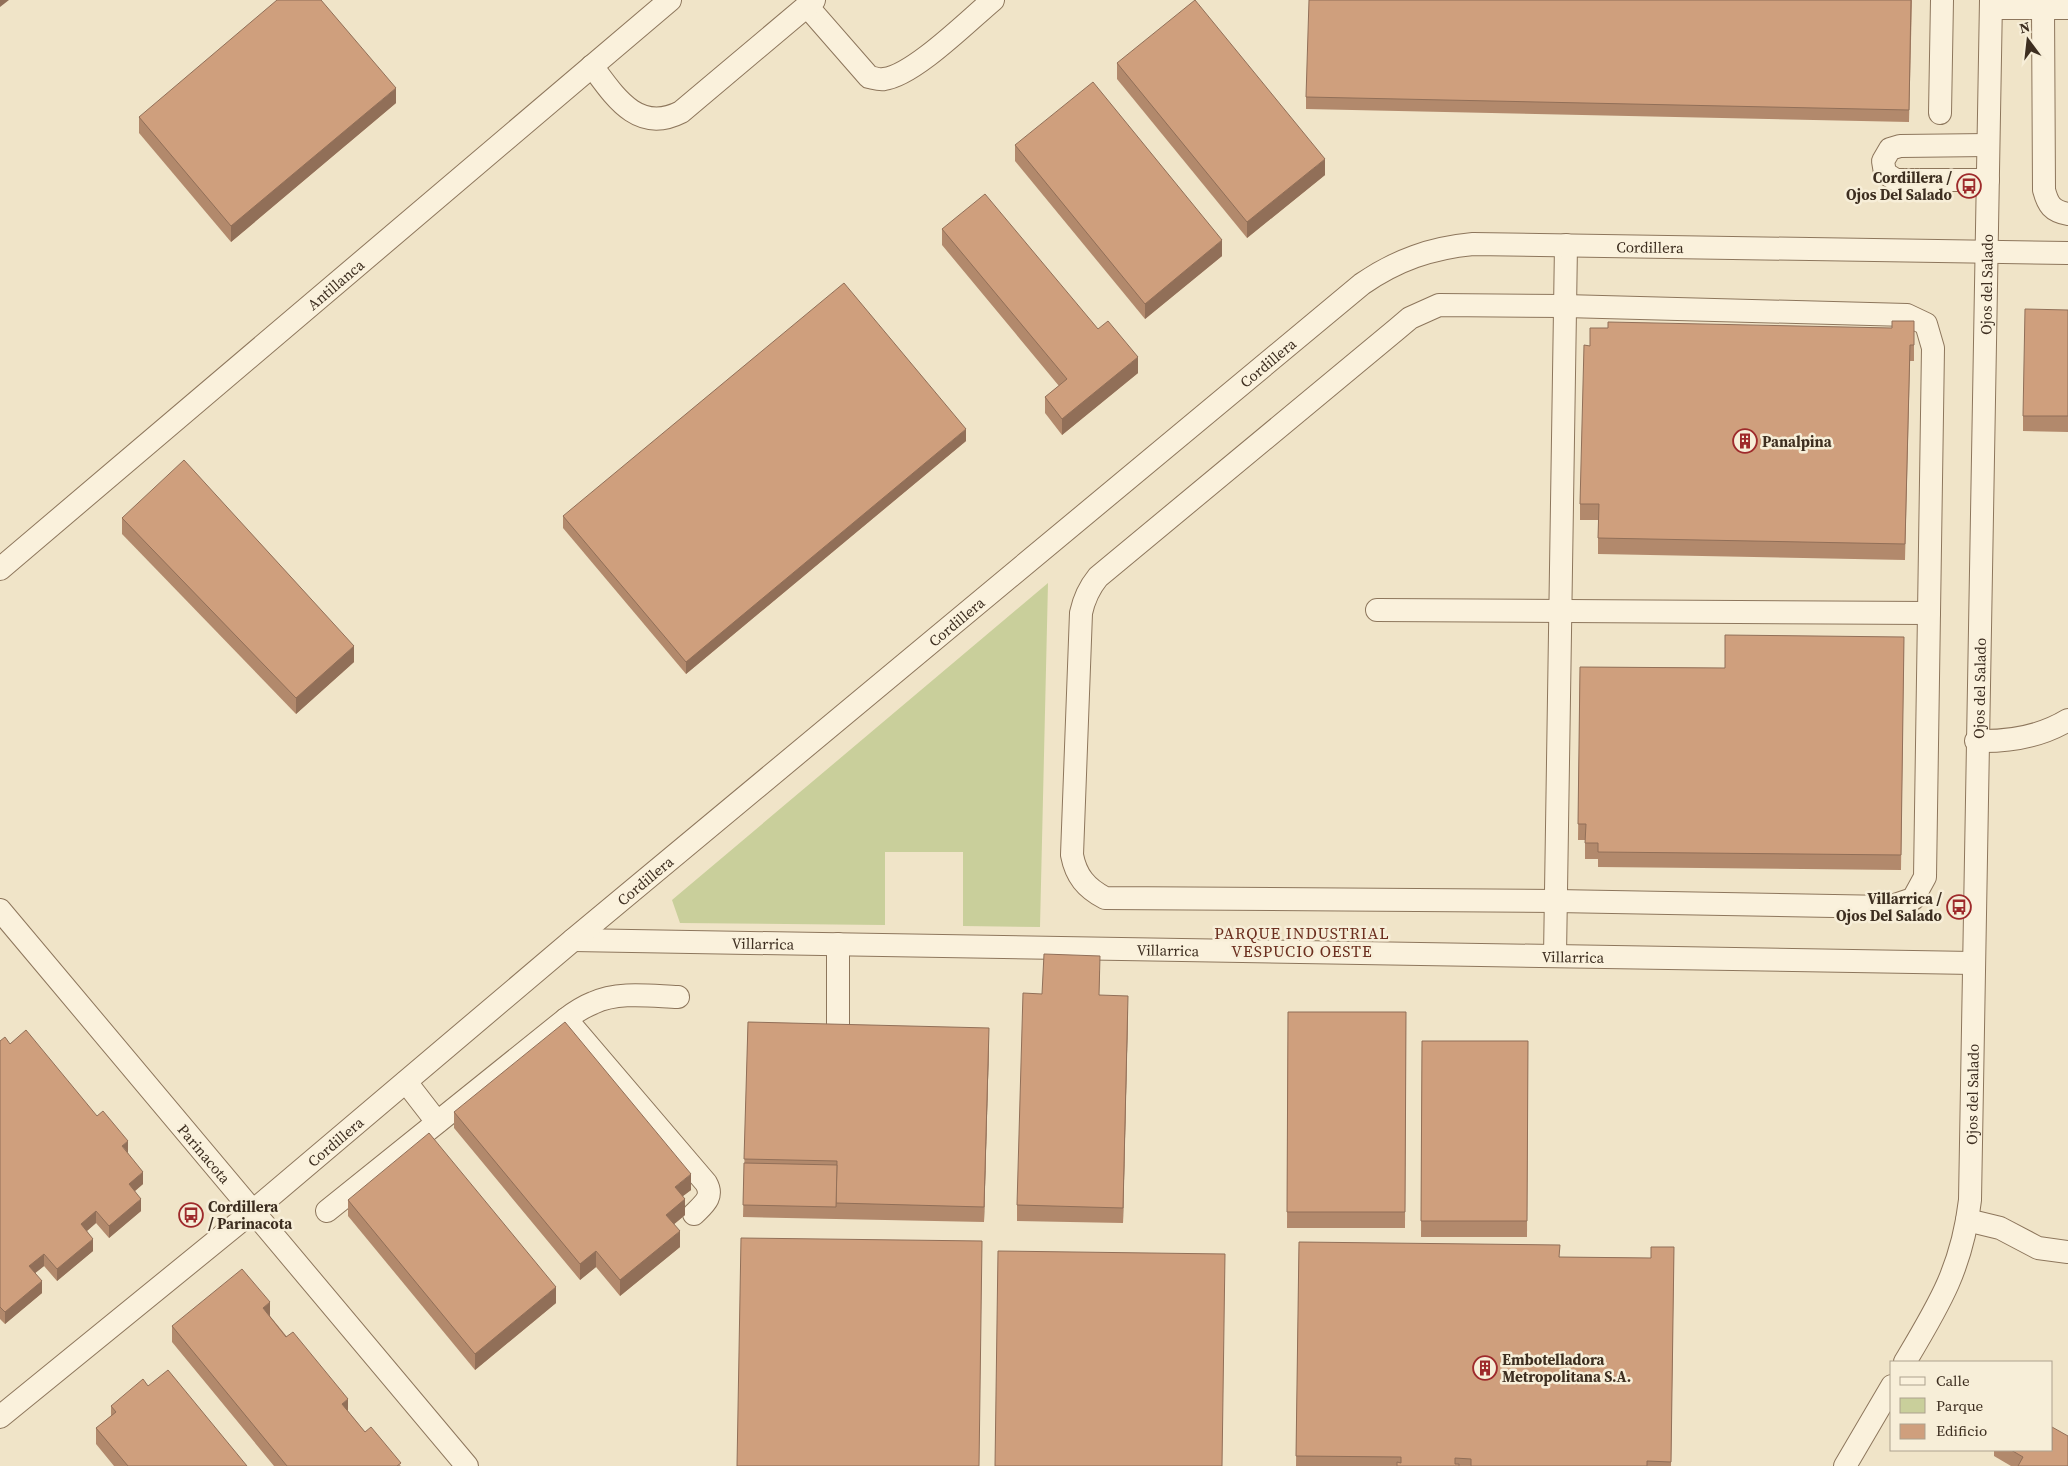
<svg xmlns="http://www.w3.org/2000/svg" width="2068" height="1466" viewBox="0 0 2068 1466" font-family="'Source Serif 4',serif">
  <rect width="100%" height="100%" fill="#f0e4c8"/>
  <polygon fill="#c9cf9b" points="1048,583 1040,927 963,926 963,852 885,852 885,925 680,923 672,900"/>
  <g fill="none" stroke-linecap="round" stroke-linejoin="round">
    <g stroke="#8d765c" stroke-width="24">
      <g id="minor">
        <path d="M 807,6 L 869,77 C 874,78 880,80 884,79 C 913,76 969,20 993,0"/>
        <polyline points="1991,8 2068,8"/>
        <path d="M 2043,8 L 2044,190 C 2048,205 2052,211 2068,214"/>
        <path d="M 592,66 C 615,97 638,134 681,112 L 814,0"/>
        <polyline points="1940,113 1942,0"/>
        <polyline points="1988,180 1896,180 1885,173 1883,161 1890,149 1900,146 1988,145"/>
        <path d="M 1439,305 L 1565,306 L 1907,315 L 1926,324 L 1933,348 L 1925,877 L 1913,899 L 1889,907 L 1556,901 L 1105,898 C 1086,888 1076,876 1072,855 L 1081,613 C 1084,599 1089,588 1098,577 L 1397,329 L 1410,318 Z"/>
        <path id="s1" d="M 0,569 L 670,0"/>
        <polyline points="1377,610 1929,613"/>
        <path d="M 1976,741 C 2009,742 2040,737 2068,720"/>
        <path id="s2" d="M 0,910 L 467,1466"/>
        <path id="s3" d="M 573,940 L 1973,963"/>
        <polyline points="1555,956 1566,245"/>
        <path d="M 566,1019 L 706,1183 C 714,1197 704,1204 694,1214"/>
        <polyline points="838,1029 838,944"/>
        <polyline points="406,1082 437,1122"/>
        <path d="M 327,1211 L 566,1019 C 574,1013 583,1007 593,1003 C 618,991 651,996 678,997"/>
        <polyline points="1967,1220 2000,1228 2038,1248 2068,1252"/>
        <path id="s4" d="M 1905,1362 C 1939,1305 1962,1268 1970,1200 L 1991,0"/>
        <path id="s5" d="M 0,1417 L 253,1211 L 573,940 L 1362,284 C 1397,260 1431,248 1473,244 L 2068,253"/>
        <polyline points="1845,1466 1892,1386"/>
      </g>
    </g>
    <use href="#minor" stroke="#faf1dc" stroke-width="22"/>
  </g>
  <g fill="#b2896c">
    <polygon points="1912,0 1909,122 1306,109 1306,97"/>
    <polygon points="1117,63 1325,175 1247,238 1117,79"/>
    <polygon points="396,103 231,242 139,133 139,117"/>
    <polygon points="1015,145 1222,256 1145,319 1015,161"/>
    <polygon points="942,229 1098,329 1138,373 1062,435 1045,413 1045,397 1059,386 942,245"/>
    <polygon points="2068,310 2068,432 2023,431 2023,416"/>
    <polygon points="1914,321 1914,361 1910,361 1905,560 1598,554 1598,520 1580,520 1580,504 1590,346 1608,328 1892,328"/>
    <polygon points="966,441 686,674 563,528 563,516"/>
    <polygon points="122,518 354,662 296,714 122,534"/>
    <polygon points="1904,637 1901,870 1598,867 1598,859 1585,859 1585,840 1578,840 1580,667 1725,668"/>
    <polygon points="1100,971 1099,995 1128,1012 1123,1223 1017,1221 1017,1205 1042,994"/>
    <polygon points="1288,1012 1406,1012 1405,1228 1287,1228"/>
    <polygon points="748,1022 989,1044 984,1222 743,1217"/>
    <polygon points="0,1041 10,1044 128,1153 143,1184 135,1191 141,1211 109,1238 96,1223 87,1231 93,1251 57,1281 44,1266 35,1273 42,1293 5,1324 0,1319"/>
    <polygon points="1422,1041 1528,1041 1527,1237 1421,1237"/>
    <polygon points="454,1112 691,1190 683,1196 685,1215 674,1224 680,1247 620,1296 596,1267 580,1280 454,1128"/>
    <polygon points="348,1200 556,1303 475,1370 348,1216"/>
    <polygon points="1299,1242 1560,1257 1651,1258 1674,1247 1671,1466 1296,1466"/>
    <polygon points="270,1316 365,1432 401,1466 274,1466 172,1342 172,1326"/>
    <polygon points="148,1386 247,1466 114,1466 96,1444 96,1428 111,1416 111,1406"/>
    <polygon points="1994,1450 2052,1450 2068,1466 2011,1466 1994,1456"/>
  </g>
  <g fill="#916f58">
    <polygon points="0,0 9,0 0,7"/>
    <polygon points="396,88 396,103 231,242 231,226"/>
    <polygon points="1325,159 1325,175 1247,238 1247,222"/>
    <polygon points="1222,240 1222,256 1145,319 1145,304"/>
    <polygon points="1138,357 1138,373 1062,435 1062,419"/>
    <polygon points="966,429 966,441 686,674 686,662"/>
    <polygon points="354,646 354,662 296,714 296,698"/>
    <polygon points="1128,996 1128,1012 1123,1223 1123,1208"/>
    <polygon points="989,1028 989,1044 984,1222 984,1207"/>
    <polygon points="128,1141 128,1153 122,1146"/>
    <polygon points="143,1172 143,1184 129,1196 129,1184"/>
    <polygon points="691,1174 691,1190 675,1202 675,1187"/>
    <polygon points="141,1199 141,1211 109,1238 109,1226"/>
    <polygon points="685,1199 685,1215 666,1231 666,1215"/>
    <polygon points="96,1211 96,1223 81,1236 81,1224"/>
    <polygon points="680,1231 680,1247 620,1296 620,1280"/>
    <polygon points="93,1239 93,1251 57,1281 57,1269"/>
    <polygon points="596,1251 596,1267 580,1280 580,1264"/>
    <polygon points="44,1254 44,1266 29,1278 29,1266"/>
    <polygon points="42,1281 42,1293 5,1324 5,1312"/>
    <polygon points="556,1287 556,1303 475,1370 475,1354"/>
    <polygon points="270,1302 270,1318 263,1308"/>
    <polygon points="348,1399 348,1415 342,1404"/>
  </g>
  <g fill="#cf9f7d" stroke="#916f58">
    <polygon points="277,0 321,0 396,88 231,226 139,117"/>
    <polygon points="1195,0 1325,159 1247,222 1117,63"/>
    <polygon points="1309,0 1911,0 1909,110 1306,97"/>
    <polygon points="1093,82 1222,240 1145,304 1015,145"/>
    <polygon points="985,194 1098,329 1108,321 1138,357 1062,419 1045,397 1067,379 942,229"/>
    <polygon points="844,283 966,429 686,662 563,516"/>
    <polygon points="2025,309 2068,310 2068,416 2023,416"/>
    <polygon points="1892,321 1914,321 1914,345 1910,345 1905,544 1598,538 1599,504 1580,504 1584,345 1590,346 1590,328 1608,328 1608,322 1892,328"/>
    <polygon points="184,460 354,646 296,698 122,518"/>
    <polygon points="1725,635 1904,637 1901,855 1598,852 1598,843 1585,843 1586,824 1578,824 1580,667 1725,668"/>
    <polygon points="1044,954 1100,956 1099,995 1128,996 1123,1208 1017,1205 1023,993 1042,994"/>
    <polygon points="1288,1012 1406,1012 1405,1212 1287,1212"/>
    <polygon points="565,1022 691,1174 675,1187 685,1199 666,1215 680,1231 620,1280 596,1251 580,1264 454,1112"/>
    <polygon points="748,1022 989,1028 984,1207 836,1203 837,1161 744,1159"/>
    <polygon points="26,1030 97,1116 103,1111 128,1141 122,1146 143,1172 129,1184 141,1199 109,1226 96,1211 81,1224 93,1239 57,1269 44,1254 29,1266 42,1281 5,1312 0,1307 0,1041 5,1037 10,1044"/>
    <polygon points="1422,1041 1528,1041 1527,1221 1421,1221"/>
    <polygon points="429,1133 556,1287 475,1354 348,1200"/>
    <polygon points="744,1163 837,1165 836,1207 743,1205"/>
    <polygon points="741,1238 982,1241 979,1466 737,1466"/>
    <polygon points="1299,1242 1560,1245 1559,1257 1651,1258 1651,1247 1674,1247 1671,1462 1647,1461 1647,1466 1471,1466 1471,1459 1455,1458 1455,1464 1459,1464 1459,1466 1397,1466 1397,1462 1401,1463 1401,1457 1296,1456"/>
    <polygon points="998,1251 1225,1254 1222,1466 995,1466"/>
    <polygon points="242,1269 270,1302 263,1308 286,1337 293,1332 348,1399 342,1404 365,1432 371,1427 401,1463 397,1466 287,1466 172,1326"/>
    <polygon points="168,1370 247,1466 128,1466 96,1428 116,1412 111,1406 143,1379 148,1386"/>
    <polygon points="2052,1427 2068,1436 2068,1466 2018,1466 2023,1457 2011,1450 2052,1450"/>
  </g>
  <defs>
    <g id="bus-ring" transform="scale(1.25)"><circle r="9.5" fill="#f7eed8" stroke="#9e2a2b" stroke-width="1.5"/><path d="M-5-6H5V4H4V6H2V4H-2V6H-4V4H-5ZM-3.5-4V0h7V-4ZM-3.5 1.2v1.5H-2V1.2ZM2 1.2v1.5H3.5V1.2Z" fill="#9e2a2b"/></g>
    <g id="building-ring" transform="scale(1.25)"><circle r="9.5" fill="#f7eed8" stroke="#9e2a2b" stroke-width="1.5"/><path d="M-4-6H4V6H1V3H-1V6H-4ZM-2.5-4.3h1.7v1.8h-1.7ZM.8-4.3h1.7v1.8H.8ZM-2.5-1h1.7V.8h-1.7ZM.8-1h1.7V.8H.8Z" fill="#9e2a2b"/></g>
  </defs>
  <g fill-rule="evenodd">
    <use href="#bus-ring" x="1969" y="186"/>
    <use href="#building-ring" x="1745" y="441"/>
    <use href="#bus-ring" x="1959" y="907"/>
    <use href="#bus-ring" x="191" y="1215"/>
    <use href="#building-ring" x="1485" y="1368"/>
  </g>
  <g text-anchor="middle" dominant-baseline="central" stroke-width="5" stroke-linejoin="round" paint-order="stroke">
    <g font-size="15" font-weight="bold" fill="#3d2e20" stroke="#f7eed8" text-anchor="start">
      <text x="1952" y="177" text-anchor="end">Cordillera /<tspan x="1952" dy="17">Ojos Del Salado</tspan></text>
      <text x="1762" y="441">Panalpina</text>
      <text x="1942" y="898" text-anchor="end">Villarrica /<tspan x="1942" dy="17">Ojos Del Salado</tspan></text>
      <text x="208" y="1206">Cordillera<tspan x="208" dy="17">/ Parinacota</tspan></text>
      <text x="1502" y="1359">Embotelladora<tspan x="1502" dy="17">Metropolitana S.A.</tspan></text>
    </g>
    <g font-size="15" fill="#3d2e20" stroke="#f7eed8">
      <text stroke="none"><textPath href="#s5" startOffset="2068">Cordillera</textPath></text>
      <text stroke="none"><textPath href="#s4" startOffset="1092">Ojos del Salado</textPath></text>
      <text stroke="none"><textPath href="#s1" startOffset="440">Antillanca</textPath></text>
      <text stroke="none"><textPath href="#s5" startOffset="1649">Cordillera</textPath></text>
      <text stroke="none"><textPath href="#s5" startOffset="1244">Cordillera</textPath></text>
      <text stroke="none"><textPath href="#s4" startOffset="688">Ojos del Salado</textPath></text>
      <text stroke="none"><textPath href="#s5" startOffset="839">Cordillera</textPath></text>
      <text stroke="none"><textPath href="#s3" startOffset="190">Villarrica</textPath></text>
      <text stroke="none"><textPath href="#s3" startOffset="595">Villarrica</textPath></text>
      <text stroke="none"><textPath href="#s3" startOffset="1000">Villarrica</textPath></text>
      <text stroke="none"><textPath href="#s4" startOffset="282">Ojos del Salado</textPath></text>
      <text stroke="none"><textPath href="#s5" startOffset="434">Cordillera</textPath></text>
      <text stroke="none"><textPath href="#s2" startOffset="318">Parinacota</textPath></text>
    </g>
    <g font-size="16" letter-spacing="1" fill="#6b2e1e" stroke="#f7eed8">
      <text x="1302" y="933">PARQUE INDUSTRIAL<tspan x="1302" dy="18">VESPUCIO OESTE</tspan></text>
    </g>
  </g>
  <rect x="1890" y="1361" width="162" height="90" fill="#f7eed8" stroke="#ada18e"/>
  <rect x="1900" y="1377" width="25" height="8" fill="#faf1dc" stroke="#ada18e"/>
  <text x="1936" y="1386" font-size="15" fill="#3d2e20">Calle</text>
  <rect x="1900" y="1398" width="25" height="15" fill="#c9cf9b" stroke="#ada18e"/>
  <text x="1936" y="1411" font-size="15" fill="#3d2e20">Parque</text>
  <rect x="1900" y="1424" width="25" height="15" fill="#cf9f7d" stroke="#ada18e"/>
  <text x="1936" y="1436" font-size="15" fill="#3d2e20">Edificio</text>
  <g transform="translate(2028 40) rotate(345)" stroke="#f7eed8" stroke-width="4" paint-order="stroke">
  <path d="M0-4L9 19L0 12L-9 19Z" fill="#3d2e20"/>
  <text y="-8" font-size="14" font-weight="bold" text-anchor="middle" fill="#3d2e20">N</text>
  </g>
</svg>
